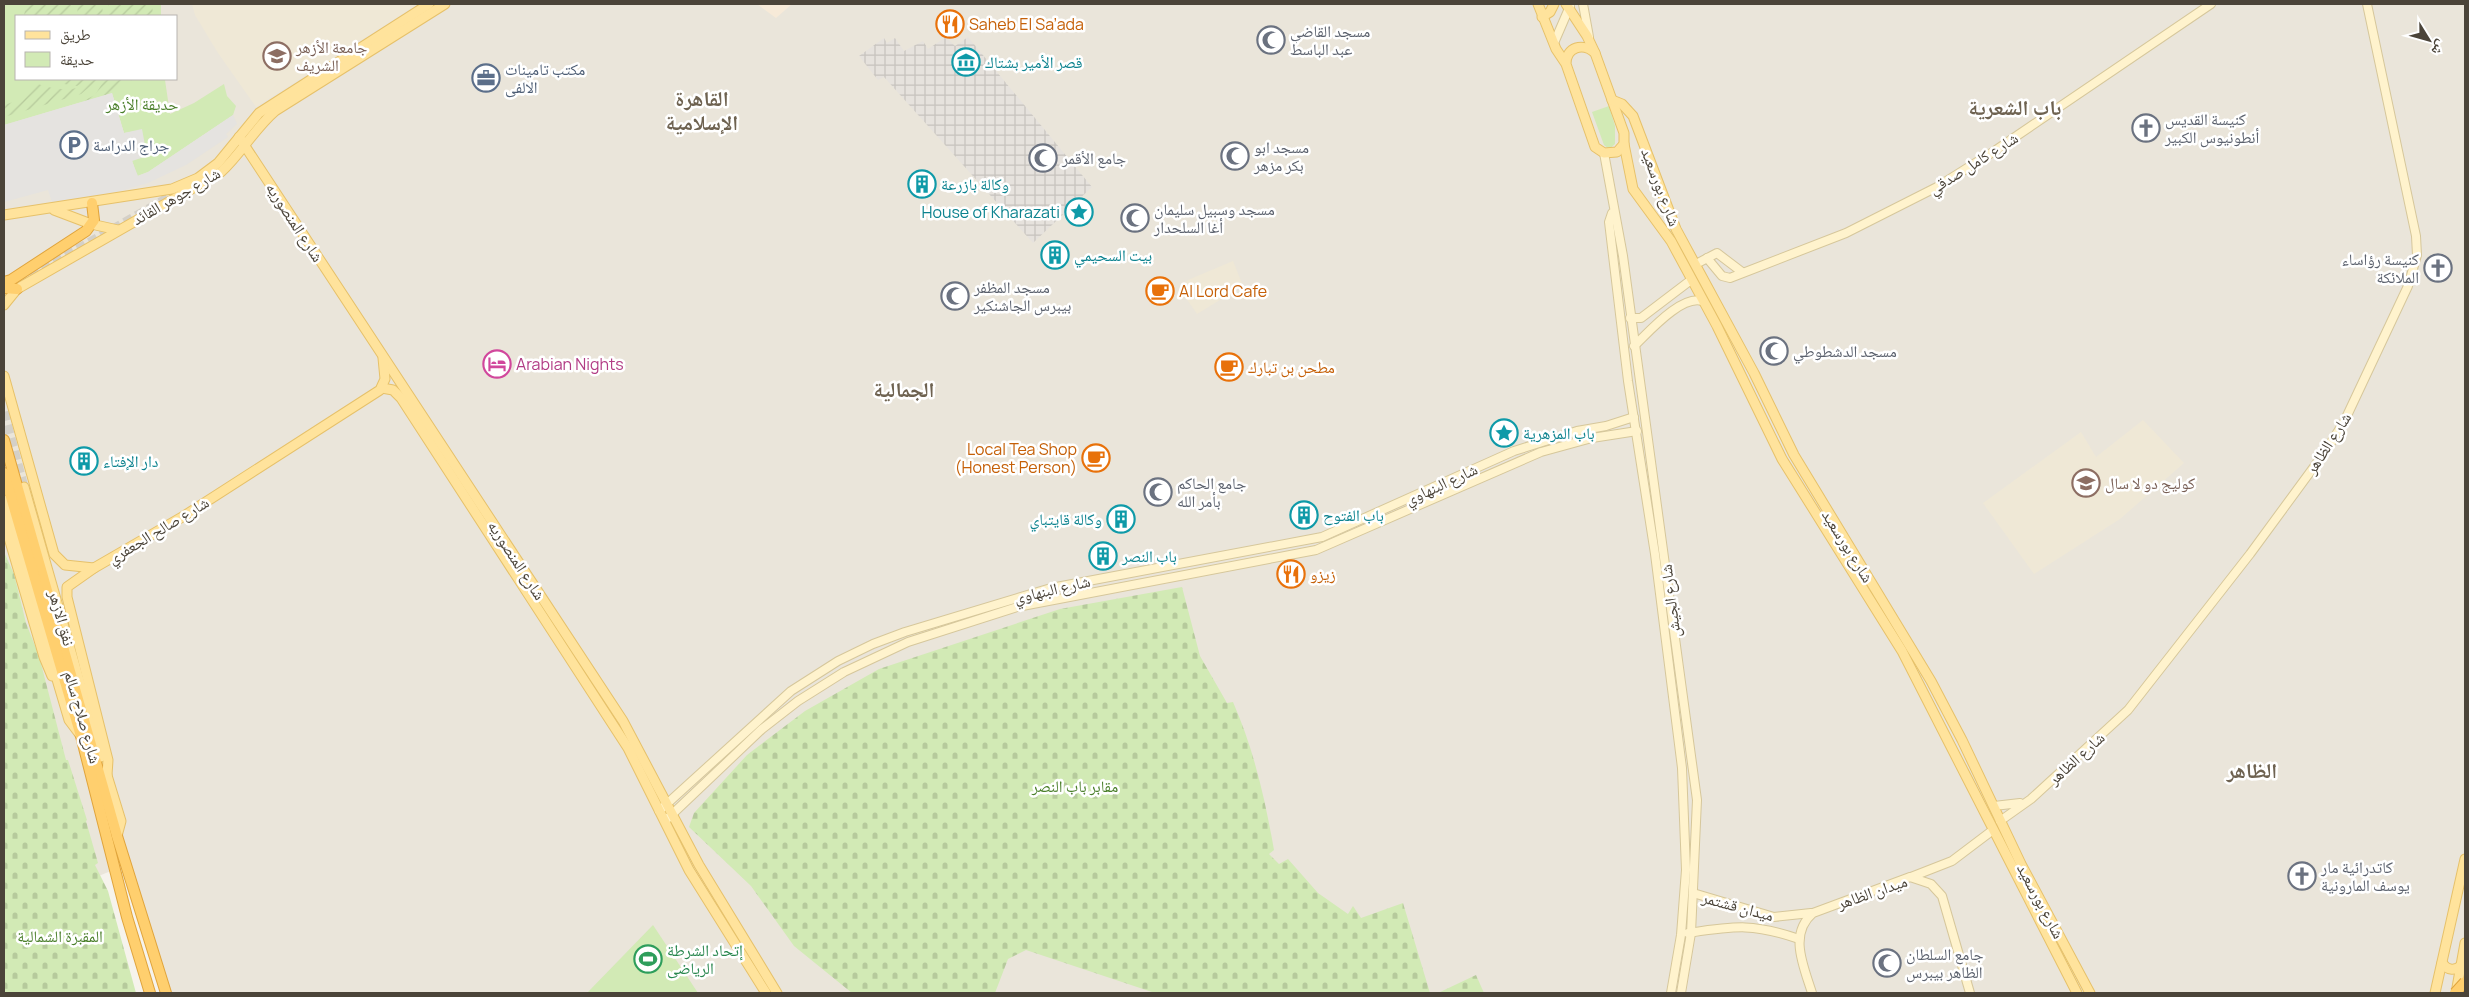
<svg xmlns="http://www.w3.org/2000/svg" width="2469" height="997" viewBox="0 0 2469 997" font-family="Manrope,'Noto Naskh Arabic',sans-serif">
  <defs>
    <pattern id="industrial-grid" width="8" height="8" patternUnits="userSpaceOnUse" patternTransform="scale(1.25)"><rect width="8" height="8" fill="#e6e2dd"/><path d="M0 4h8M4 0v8" fill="none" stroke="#c7c3be"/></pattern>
    <pattern id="cemetery-stones" width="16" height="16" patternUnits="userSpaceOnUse" patternTransform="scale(1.25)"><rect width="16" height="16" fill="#d2eab5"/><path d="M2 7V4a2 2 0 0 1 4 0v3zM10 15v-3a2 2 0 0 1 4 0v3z" fill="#b6ca9c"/></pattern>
    <pattern id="garden-furrows" width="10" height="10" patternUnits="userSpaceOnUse" patternTransform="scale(1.25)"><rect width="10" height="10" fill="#d2eab5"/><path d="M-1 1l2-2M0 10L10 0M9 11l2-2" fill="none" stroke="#b6ca9c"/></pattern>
  </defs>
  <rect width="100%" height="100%" fill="#f6f3ec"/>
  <path fill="#eae5da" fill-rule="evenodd" d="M 4,4 L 2465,4 L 2465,993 L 161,993 L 123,866 L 4,915 ZM 16,16 L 176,16 L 176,79 L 16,79 Z"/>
  <polygon fill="#f7ead8" points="757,4 792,4 776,18"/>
  <polygon fill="url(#industrial-grid)" points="946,37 955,46 968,37 1092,187 1033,243 884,77 878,80 859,56 884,38 887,43 895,38 904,51 923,41 928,49"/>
  <g fill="#efe8d6">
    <polygon points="192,4 418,4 256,107 218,53 195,15"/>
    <polygon points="1233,261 1243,286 1197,314 1179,288 1188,280"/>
    <polygon points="2143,420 2184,463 2120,519 2034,574 1983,503 2081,432 2096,457"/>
  </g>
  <g fill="#d2eab5">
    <polygon points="4,4 161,4 161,16 16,16 16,79 161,79 165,80 170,114 194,103 224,84 227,96 236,106 233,115 148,172 137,176 132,160 142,130 124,133 112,93 4,125"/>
    <polygon points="1609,106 1615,126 1615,144 1609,149 1604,145 1592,112"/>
    <polygon points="653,925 698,993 587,993"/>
  </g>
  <g fill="url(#cemetery-stones)">
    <polygon points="4,552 14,574 26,623 39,656 66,760 68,760 87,820 86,821 98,863 95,865 108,891 136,993 4,993"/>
    <path d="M 1182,587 L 1200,656 L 1227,703 L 1233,702 C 1254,750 1265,799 1274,850 L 1269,854 L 1279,864 L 1288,859 L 1318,893 L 1348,914 L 1353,906 L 1361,918 L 1403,903 L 1430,993 L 1155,993 L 1026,950 L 1008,959 L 995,993 L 852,993 L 794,946 L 751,886 L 689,827 L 694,813 L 747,755 L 805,711 L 879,669 L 1060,609 Z"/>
    <polygon points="1476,975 1484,993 1438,993"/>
  </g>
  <g fill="url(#garden-furrows)">
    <polygon points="26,4 71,4 71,16 24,16"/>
    <polygon points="78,4 102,4 103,16 77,16"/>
    <polygon points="108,4 152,4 153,16 109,16"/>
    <polygon points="61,79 90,79 77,86 64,84"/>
    <path d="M 94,79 L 99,79 L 81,94 L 4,117 L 4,105 L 19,100 L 35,83 C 55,90 77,94 94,79 Z"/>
    <polygon points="105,79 138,79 121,82 112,93 81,102 95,95"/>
  </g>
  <polygon fill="#e5e3e0" points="112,93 124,133 142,129 147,156 132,161 138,176 148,172 233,115 237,124 226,134 228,137 186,165 148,183 89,200 52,202 48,190 4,202 4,125"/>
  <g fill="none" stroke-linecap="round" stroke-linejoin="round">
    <g stroke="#d4d0c8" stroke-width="9" stroke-dasharray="9 4.5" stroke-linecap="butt">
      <polyline points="238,148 255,124 272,109"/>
      <polyline points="7,289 178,192"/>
      <polyline points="4,412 24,487"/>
    </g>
    <g stroke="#d6c79b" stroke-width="10">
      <g id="secondary">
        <polyline points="1583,4 1589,37"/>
        <polyline points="1554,43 1570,6"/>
        <polyline points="1604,153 1623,256 1697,800 1691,933 1681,993"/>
        <polyline points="1612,213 1609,222 1628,381 1655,554 1682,768 1686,870 1681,935 1671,993"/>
        <polyline points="1707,258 1722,276 1730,278 1846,233 1937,187 1993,152 2211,4"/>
        <polyline points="1696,264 1717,253 1742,272"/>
        <polyline points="1630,318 1641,318 1691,280"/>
        <path d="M 1634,346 C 1649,332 1681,295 1702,301"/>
        <polyline points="1994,806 2020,803"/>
        <polyline points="659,811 791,691 838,661 873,644 905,632 1051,588 1322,537 1514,451 1577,431 1606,426 1634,417"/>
        <polyline points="665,821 762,729 798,701 844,672 908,642 1017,607 1316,550 1541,452 1592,438 1637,431"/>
        <polyline points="2000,821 2031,799 2128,710 2250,554 2327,449 2344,422 2408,286 2417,255 2416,236 2367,4"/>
        <polyline points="1911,877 1952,861 1993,830"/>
        <polyline points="1693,893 1774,917 1811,913"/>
        <path d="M 1688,933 C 1736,926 1752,923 1799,939"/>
        <path d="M 1812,993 C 1804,967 1788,934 1813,913 L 1910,877 L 1931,884 L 1942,896 L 1970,993"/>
      </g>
    </g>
    <g stroke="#e6c16a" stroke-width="11">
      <g id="primary">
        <path d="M 1538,4 L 1556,49 L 1566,64 L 1595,147 L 1604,153 L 1617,152 L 1624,144 L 1624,133 L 1595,53 C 1583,42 1566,47 1566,64"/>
        <polyline points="1566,4 1587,36 1595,53"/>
        <polyline points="1542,17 1550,12 1554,4"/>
        <polyline points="1612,100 1622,104 1633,116 1676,229 1754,373 1794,455 1931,681 1962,740 2021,864 2090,993"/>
        <polyline points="239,137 623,721 699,865 777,993"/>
        <polyline points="1624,144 1633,189 1671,241 1717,326 1782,459 1902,651 2077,993"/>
        <polyline points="54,210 91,224 118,230"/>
        <polyline points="4,215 172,189 198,178 218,163 259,113 429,4"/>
        <path d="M 4,305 L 17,289 L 221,172 C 241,154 254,129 275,111 L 445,4"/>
        <polyline points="4,376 54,554 65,565 94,568"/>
        <polyline points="382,388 393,390 401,398 628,748 689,870 766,993"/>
        <polyline points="24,487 101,757"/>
        <polyline points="4,500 69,720 81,736"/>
        <polyline points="4,521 44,657 52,676"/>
        <polyline points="106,772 121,821 117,836"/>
        <polyline points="107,775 108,760 67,597 67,587 94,568 184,516 380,390 385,379 383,358"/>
        <path d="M 2442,963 C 2448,971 2455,971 2462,965"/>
        <polyline points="2435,993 2465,859"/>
        <polyline points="2456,993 2465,943"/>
      </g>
    </g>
    <g stroke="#e0a43c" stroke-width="12">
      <g id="highway">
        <polyline points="4,282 11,280 86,231 94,220 92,203"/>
        <polyline points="4,288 17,289"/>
        <polyline points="4,440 117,836 166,993"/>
        <polyline points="4,473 81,736 127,917 150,993"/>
      </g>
    </g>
    <use href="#secondary" stroke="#fff3cd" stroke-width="8"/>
    <use href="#primary" stroke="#ffe39c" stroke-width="9"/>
    <use href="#highway" stroke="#ffcf6e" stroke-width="10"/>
    <g stroke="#e0a43c" stroke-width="12" stroke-linecap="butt">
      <polyline id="highway-bridge" points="2455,993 2465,982"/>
    </g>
    <use href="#highway-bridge" stroke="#ffcf6e" stroke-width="10"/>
  </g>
  <defs>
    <g id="restaurant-ring" transform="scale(1.4375)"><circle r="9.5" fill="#fff" stroke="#e8710a" stroke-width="1.5"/><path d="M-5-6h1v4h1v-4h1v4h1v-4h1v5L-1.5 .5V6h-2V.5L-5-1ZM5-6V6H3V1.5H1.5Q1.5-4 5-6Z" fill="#e8710a"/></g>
    <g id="mosque-ring" transform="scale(1.4375)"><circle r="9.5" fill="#fff" stroke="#6b7280" stroke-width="1.5"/><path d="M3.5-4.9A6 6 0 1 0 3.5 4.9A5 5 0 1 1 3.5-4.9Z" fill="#6b7280"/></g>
    <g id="university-ring" transform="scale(1.4375)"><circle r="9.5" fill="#fff" stroke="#8d6e63" stroke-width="1.5"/><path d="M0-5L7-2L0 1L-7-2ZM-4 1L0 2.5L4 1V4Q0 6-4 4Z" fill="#8d6e63"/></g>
    <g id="museum-ring" transform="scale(1.4375)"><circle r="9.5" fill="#fff" stroke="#0f9aa8" stroke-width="1.5"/><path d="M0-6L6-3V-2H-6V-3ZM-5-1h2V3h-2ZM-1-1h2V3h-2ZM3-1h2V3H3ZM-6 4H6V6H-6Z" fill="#0f9aa8"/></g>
    <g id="office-ring" transform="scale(1.4375)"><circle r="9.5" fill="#fff" stroke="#5c6f8a" stroke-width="1.5"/><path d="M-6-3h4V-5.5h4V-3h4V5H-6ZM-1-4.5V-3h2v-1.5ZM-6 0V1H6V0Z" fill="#5c6f8a"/></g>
    <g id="church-ring" transform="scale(1.4375)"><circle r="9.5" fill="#fff" stroke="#6b7280" stroke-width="1.5"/><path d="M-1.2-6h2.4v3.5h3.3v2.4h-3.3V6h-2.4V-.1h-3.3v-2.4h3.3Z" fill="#6b7280"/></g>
    <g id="parking-ring" transform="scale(1.4375)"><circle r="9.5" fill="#fff" stroke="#5c6f8a" stroke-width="1.5"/><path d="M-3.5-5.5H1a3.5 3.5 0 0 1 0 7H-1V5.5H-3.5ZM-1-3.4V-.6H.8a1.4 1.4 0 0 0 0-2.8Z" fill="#5c6f8a"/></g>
    <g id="building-ring" transform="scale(1.4375)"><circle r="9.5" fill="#fff" stroke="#0f9aa8" stroke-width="1.5"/><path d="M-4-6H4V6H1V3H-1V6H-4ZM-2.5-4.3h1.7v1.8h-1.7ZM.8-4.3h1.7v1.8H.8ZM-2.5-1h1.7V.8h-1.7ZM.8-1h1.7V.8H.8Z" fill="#0f9aa8"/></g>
    <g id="sight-ring" transform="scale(1.4375)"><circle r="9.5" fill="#fff" stroke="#0f9aa8" stroke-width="1.5"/><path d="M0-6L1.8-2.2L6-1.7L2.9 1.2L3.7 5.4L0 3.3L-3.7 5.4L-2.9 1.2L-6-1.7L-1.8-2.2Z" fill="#0f9aa8"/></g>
    <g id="cafe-ring" transform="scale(1.4375)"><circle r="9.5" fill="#fff" stroke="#e8710a" stroke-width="1.5"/><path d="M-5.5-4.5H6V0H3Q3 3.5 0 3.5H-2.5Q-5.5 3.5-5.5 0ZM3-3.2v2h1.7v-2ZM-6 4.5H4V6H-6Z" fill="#e8710a"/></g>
    <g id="hotel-ring" transform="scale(1.4375)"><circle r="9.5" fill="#fff" stroke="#d1479c" stroke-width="1.5"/><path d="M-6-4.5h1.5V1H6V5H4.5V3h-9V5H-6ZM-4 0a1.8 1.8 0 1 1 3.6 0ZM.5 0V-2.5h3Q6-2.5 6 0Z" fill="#d1479c"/></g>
    <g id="school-ring" transform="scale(1.4375)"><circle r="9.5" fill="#fff" stroke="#8d6e63" stroke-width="1.5"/><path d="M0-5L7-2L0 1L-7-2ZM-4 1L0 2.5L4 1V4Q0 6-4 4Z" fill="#8d6e63"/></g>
    <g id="stadium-ring" transform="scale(1.4375)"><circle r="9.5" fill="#fff" stroke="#2e9e5b" stroke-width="1.5"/><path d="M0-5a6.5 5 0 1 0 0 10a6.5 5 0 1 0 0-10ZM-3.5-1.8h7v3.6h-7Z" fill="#2e9e5b"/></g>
  </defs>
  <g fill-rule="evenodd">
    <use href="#restaurant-ring" x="950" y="24"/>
    <use href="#mosque-ring" x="1271" y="40"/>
    <use href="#university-ring" x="277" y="56"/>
    <use href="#museum-ring" x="966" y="62"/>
    <use href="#office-ring" x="486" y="78"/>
    <use href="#church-ring" x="2146" y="128"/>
    <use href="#parking-ring" x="74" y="145"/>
    <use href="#mosque-ring" x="1235" y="156"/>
    <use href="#mosque-ring" x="1043" y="158"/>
    <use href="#building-ring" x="922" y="184"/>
    <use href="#sight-ring" x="1079" y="212"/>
    <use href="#mosque-ring" x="1135" y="218"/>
    <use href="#building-ring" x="1055" y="255"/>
    <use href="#church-ring" x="2438" y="268"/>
    <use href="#cafe-ring" x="1160" y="291"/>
    <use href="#mosque-ring" x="955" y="296"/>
    <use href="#mosque-ring" x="1774" y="351"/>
    <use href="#hotel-ring" x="497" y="364"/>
    <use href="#cafe-ring" x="1229" y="367"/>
    <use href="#sight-ring" x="1504" y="433"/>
    <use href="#cafe-ring" x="1096" y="458"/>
    <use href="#building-ring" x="84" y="461"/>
    <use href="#school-ring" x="2086" y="483"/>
    <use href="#mosque-ring" x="1158" y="492"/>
    <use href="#building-ring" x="1304" y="515"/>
    <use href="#building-ring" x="1121" y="519"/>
    <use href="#building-ring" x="1103" y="556"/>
    <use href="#restaurant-ring" x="1291" y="574"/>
    <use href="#church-ring" x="2302" y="876"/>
    <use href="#stadium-ring" x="648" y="959"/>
    <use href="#mosque-ring" x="1887" y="963"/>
  </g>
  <g text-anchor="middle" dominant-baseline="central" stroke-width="5" stroke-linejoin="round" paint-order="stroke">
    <g font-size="16" fill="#c56008" stroke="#fff" text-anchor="start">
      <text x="969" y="24">Saheb El Sa’ada</text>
      <text x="1179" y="291">Al Lord Cafe</text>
      <text x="1248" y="367">مطحن بن تبارك</text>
      <text x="1077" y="449" text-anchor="end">Local Tea Shop<tspan x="1077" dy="18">(Honest Person)</tspan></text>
      <text x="1310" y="574">زيزو</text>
    </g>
    <g font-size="16" fill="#5b616d" stroke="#fff" text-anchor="start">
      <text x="1290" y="31">مسجد القاضي<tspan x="1290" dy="18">عبد الباسط</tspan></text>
      <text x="2165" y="119">كنيسة القديس<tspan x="2165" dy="18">أنطونيوس الكبير</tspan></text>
      <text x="1254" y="147">مسجد ابو<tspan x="1254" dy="18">بكر مزهر</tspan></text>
      <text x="1062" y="158">جامع الأقمر</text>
      <text x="1154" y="209">مسجد وسبيل سليمان<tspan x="1154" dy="18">أغا السلحدار</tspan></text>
      <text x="2419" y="259" text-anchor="end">كنيسة رؤاساء<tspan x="2419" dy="18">الملائكة</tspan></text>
      <text x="974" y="287">مسجد المظفر<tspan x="974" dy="18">بيبرس الجاشنكير</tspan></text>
      <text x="1793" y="351">مسجد الدشطوطي</text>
      <text x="1177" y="483">جامع الحاكم<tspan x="1177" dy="18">بأمر الله</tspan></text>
      <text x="2321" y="867">كاتدرائية مار<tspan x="2321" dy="18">يوسف المارونية</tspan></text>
      <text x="1906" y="954">جامع السلطان<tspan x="1906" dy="18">الظاهر بيبرس</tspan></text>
    </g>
    <g font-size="16" fill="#785e54" stroke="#fff" text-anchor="start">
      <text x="296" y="47">جامعة الأزهر<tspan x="296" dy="18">الشريف</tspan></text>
      <text x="2105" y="483">كوليج دو لا سال</text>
    </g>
    <g font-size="16" fill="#0d838f" stroke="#fff" text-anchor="start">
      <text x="985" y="62">قصر الأمير بشتاك</text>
      <text x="941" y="184">وكالة بازرعة</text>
      <text x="1060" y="212" text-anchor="end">House of Kharazati</text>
      <text x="1074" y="255">بيت السحيمي</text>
      <text x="1523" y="433">باب المزهرية</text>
      <text x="103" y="461">دار الإفتاء</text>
      <text x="1323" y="515">باب الفتوح</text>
      <text x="1102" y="519" text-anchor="end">وكالة قايتباي</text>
      <text x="1122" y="556">باب النصر</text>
    </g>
    <g font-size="16" fill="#4e5e75" stroke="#fff" text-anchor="start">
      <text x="505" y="69">مكتب تامينات<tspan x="505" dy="18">الالفى</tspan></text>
      <text x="93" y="145">جراج الدراسة</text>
    </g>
    <g font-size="16" fill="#4a7f2a" stroke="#fff">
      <text x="142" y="104">حديقة الأزهر</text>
      <text x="1075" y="786">مقابر باب النصر</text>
      <text x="60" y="936">المقبرة الشمالية</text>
    </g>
    <g font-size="16" fill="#4b4439" stroke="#fff">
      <text transform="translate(1973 163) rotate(-32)">شارع كامل صدقي</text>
      <text transform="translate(1661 187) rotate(69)">شارع بورسعيد</text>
      <text transform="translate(176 196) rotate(-30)">شارع جوهر القائد</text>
      <text transform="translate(295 222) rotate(57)">شارع المنصوريه</text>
      <text transform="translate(2328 443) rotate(-57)">شارع الظاهر</text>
      <text transform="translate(1441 484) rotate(-25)">شارع البنهاوي</text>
      <text transform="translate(158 530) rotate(-31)">شارع صالح الجعفري</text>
      <text transform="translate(1848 546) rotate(58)">شارع بورسعيد</text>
      <text transform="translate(517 560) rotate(57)">شارع المنصوريه</text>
      <text transform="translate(1052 589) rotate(-13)">شارع البنهاوي</text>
      <text transform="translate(1670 601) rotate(-97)">شارع الجيش</text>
      <text transform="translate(62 618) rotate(74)">نفق الازهر</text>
      <text transform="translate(83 717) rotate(74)">شارع صلاح سالم</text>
      <text transform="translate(2076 758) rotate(-42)">شارع الظاهر</text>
      <text transform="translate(1872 892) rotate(-19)">ميدان الظاهر</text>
      <text transform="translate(2041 901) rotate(62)">شارع بورسعيد</text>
      <text transform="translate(1738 906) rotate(15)">ميدان قشتمر</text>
    </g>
    <g font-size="16" fill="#b23c85" stroke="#fff" text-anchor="start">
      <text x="516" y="364">Arabian Nights</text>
    </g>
    <g font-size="16" fill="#27864d" stroke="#fff" text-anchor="start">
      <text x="667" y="950">إتحاد الشرطة<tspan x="667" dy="18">الرياضى</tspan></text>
    </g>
    <g font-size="21" font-weight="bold" fill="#6e6250" stroke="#fff">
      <text x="702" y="98">القاهرة<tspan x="702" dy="24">الإسلامية</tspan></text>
      <text x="2015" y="107">باب الشعرية</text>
      <text x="904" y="389">الجمالية</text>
      <text x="2252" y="770">الظاهر</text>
    </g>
  </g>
  <rect width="2469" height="997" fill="none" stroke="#4b4439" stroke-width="10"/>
  <rect x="15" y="15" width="162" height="65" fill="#ffffff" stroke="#b7b4b0"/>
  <rect x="25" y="31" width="25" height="8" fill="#ffe39c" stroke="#b7b4b0"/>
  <text x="60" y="40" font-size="15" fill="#4b4439">طريق</text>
  <rect x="25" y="52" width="25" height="15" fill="#d2eab5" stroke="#b7b4b0"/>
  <text x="60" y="65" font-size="15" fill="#4b4439">حديقة</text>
  <g transform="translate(2429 40) rotate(127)" stroke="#ffffff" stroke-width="4" paint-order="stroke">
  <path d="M0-4L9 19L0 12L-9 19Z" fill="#4b4439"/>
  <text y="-8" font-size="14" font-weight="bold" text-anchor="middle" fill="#4b4439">ش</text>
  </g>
</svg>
